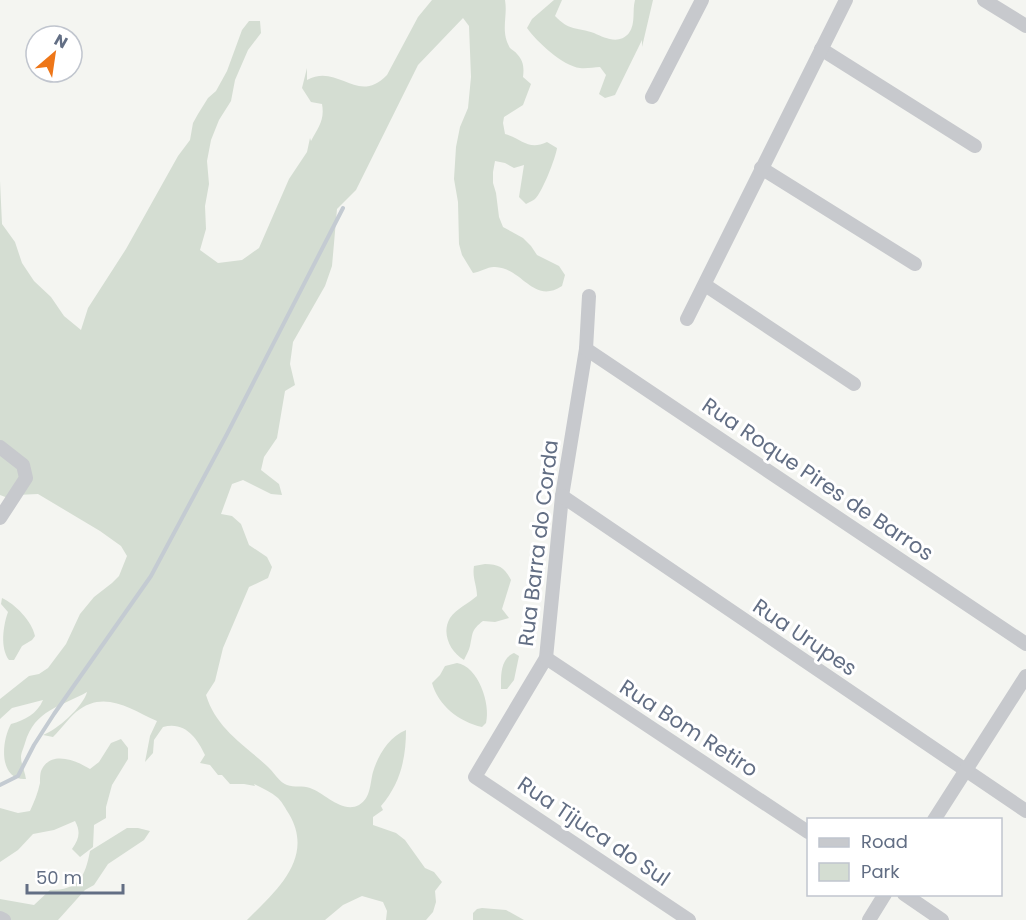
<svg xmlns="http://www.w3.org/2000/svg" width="1026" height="920" viewBox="0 0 1026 920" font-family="Poppins,sans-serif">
  <rect width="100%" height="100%" fill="#f4f5f1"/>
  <g fill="#d4ddd2">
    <path d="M 432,0 L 505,0 C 508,17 500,31 510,48 C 512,50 516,52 517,54 C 524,61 524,69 523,77 L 531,84 L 523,105 L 504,117 L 503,123 L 505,134 C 523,139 528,151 547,142 L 557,148 C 556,157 542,193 535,199 C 533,201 529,202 526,204 L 519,197 L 524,165 L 514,168 L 505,163 L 495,161 L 493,172 L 493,183 L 496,193 L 499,217 L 503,227 L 523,238 L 531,246 L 537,255 L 559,266 L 565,275 L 562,286 C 533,305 523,268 495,267 C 489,266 480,272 473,273 L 462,255 L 459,244 L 458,202 L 454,179 L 456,147 L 460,127 L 468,108 L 471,77 L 469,26 L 463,18 L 418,65 L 356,190 L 337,209 L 332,266 L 325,286 L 293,342 L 290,364 L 295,385 L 285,391 L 277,438 L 264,457 L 261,470 L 279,484 L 282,495 L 271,494 L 243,480 L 232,484 L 221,514 L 232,516 L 241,524 L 249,545 L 267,557 L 272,567 L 268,578 L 249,587 L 223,648 L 215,681 L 206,695 C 216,728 243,744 267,766 C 273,771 280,783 287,785 C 294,788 303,785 310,788 C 325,793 342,814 359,805 C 371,798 370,783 373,772 C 378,755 389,737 406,730 C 406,759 400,784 381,806 L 383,810 L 373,817 L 373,825 L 396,833 L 405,840 L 425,868 L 434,872 L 442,882 L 435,891 L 436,902 L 433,912 L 426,920 L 386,920 L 387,911 L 383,902 L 362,896 L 343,905 L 325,920 L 247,920 C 276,891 315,858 289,814 C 285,808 283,803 278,798 C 271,792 262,788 254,784 L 255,786 L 244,784 L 230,784 L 222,775 L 218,775 L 222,780 L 210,765 L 200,763 L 205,755 C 197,738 185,721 163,727 L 154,740 L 153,753 L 145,762 L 150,736 L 157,721 C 130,709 104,689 76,712 C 68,719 61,729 53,737 L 43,735 C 57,730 83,707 87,692 C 61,707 35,709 25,743 C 24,747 21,753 21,757 C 21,764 25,772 26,779 C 0,781 0,744 11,724 C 25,720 37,714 43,700 L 12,708 L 0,719 L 0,699 L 29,676 L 39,674 L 48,668 L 66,644 L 80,614 L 94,597 L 112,583 L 119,576 L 127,556 L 121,546 L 100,531 L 38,494 L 16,495 L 8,498 L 0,495 L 0,181 L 2,224 L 15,242 L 22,263 L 34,281 L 51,297 L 64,316 L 81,330 L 88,308 L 126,249 L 178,156 L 190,140 L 193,123 L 198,114 L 208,98 L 216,91 L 227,71 L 242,30 L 249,21 L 260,21 L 261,33 L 248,50 L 235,80 L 231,101 L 219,120 L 211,140 L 207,161 L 209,184 L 205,206 L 206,229 L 200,250 L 218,263 L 242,260 L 259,248 L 289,179 L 307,152 L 310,138 L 311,141 C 318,128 325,120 322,104 L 311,102 L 302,88 L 307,68 L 307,80 C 339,63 357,106 387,75 L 418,17 Z"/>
    <path d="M 554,0 L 562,0 L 555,16 C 569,31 577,27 594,33 C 605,38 619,45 629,33 C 636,23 632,11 635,0 L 653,0 L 642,47 L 642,40 L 615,95 L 605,98 L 599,94 L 606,75 L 600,67 C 594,67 586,69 580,68 C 563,66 537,42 527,28 L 532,19 Z"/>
    <path d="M 485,564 C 499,564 505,568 511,580 L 502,609 L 509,618 L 495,622 L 483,621 C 471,630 473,633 470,646 C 469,651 466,655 464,660 C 450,652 441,633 450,618 C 456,609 469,603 477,596 C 477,585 472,578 474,566 Z"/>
    <path d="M 2,598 C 15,604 32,621 35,636 L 32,640 L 22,646 L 14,660 L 9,660 C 0,648 3,626 8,612 L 1,604 Z"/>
    <path d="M 514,653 L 519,656 L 514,680 L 507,689 L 501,689 C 501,676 500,659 514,653 Z"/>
    <path d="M 457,663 C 478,666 491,704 486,723 L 482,727 C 459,722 438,705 432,683 L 440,675 L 445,666 Z"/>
    <path d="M 121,739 L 128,748 L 128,759 L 112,785 L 106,807 L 106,818 L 94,825 L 93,847 L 80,857 L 72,849 C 79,839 81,832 75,821 L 54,830 L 33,834 L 18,850 L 0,862 L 0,808 L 18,813 L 30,811 C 34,802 38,793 40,783 C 40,778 40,772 42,769 C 52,750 77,761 90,769 L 99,762 L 111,743 Z"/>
    <path d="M 127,828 L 138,828 L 150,831 L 144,840 L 108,864 L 94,885 L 85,890 L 58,920 L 0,920 L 0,899 L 34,905 L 50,890 C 79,890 85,877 90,851 Z"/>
    <polygon points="482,908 506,910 524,920 473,920 473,913 477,909"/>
  </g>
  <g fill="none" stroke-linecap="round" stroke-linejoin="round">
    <polyline stroke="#c4cbd2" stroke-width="4" points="0,785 18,776 34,745 54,714 151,576 227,434 343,208"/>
    <g stroke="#c7c9cd" stroke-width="14">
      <polyline points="984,0 1026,26"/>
      <polyline points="821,49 975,146"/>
      <polyline points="652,97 702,0"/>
      <polyline points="761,168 915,264"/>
      <polyline points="705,285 854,384"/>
      <polyline points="589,296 586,349 562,496 546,658 475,777 689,920"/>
      <polyline points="687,319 846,0"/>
      <polyline points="586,349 1026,644"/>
      <polyline points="0,447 23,465 26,478 0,518"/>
      <polyline points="562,496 1026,811"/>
      <polyline points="546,658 808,832"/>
      <polyline points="934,820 1026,676"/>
      <polyline points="904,894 942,920"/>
      <polyline points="0,918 4,920"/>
      <polyline points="869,920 885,894"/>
    </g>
  </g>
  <g text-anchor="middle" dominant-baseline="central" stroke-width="6" stroke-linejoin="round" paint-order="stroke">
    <g font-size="21" fill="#626e84" stroke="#fff">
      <text transform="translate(818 479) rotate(34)">Rua Roque Pires de Barros</text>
      <text transform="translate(538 543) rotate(-83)">Rua Barra do Corda</text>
      <text transform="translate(805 637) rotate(34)">Rua Urupes</text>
      <text transform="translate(689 728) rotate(33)">Rua Bom Retiro</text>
      <text transform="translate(594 831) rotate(34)">Rua Tijuca do Sul</text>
    </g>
  </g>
  <rect x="807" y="818" width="195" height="78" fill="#ffffff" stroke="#c0c5ce" stroke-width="1.5"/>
  <rect x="819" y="838" width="30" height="9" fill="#c7c9cd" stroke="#c0c5ce" stroke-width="1.5"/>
  <text x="861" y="848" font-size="18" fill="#626e84">Road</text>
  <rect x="819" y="863" width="30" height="18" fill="#d4ddd2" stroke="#c0c5ce" stroke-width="1.5"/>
  <text x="861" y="878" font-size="18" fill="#626e84">Park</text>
  <g transform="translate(54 54) rotate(29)"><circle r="28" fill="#ffffff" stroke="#c0c5ce" stroke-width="1.5"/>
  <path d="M0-4.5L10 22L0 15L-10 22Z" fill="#ee7618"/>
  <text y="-9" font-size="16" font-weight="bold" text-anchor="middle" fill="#626e84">N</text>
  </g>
  <path d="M27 884v9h96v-9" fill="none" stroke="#626e84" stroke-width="3"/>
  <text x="36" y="884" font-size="18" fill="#626e84" stroke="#ffffff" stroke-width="4.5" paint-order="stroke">50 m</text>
</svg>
